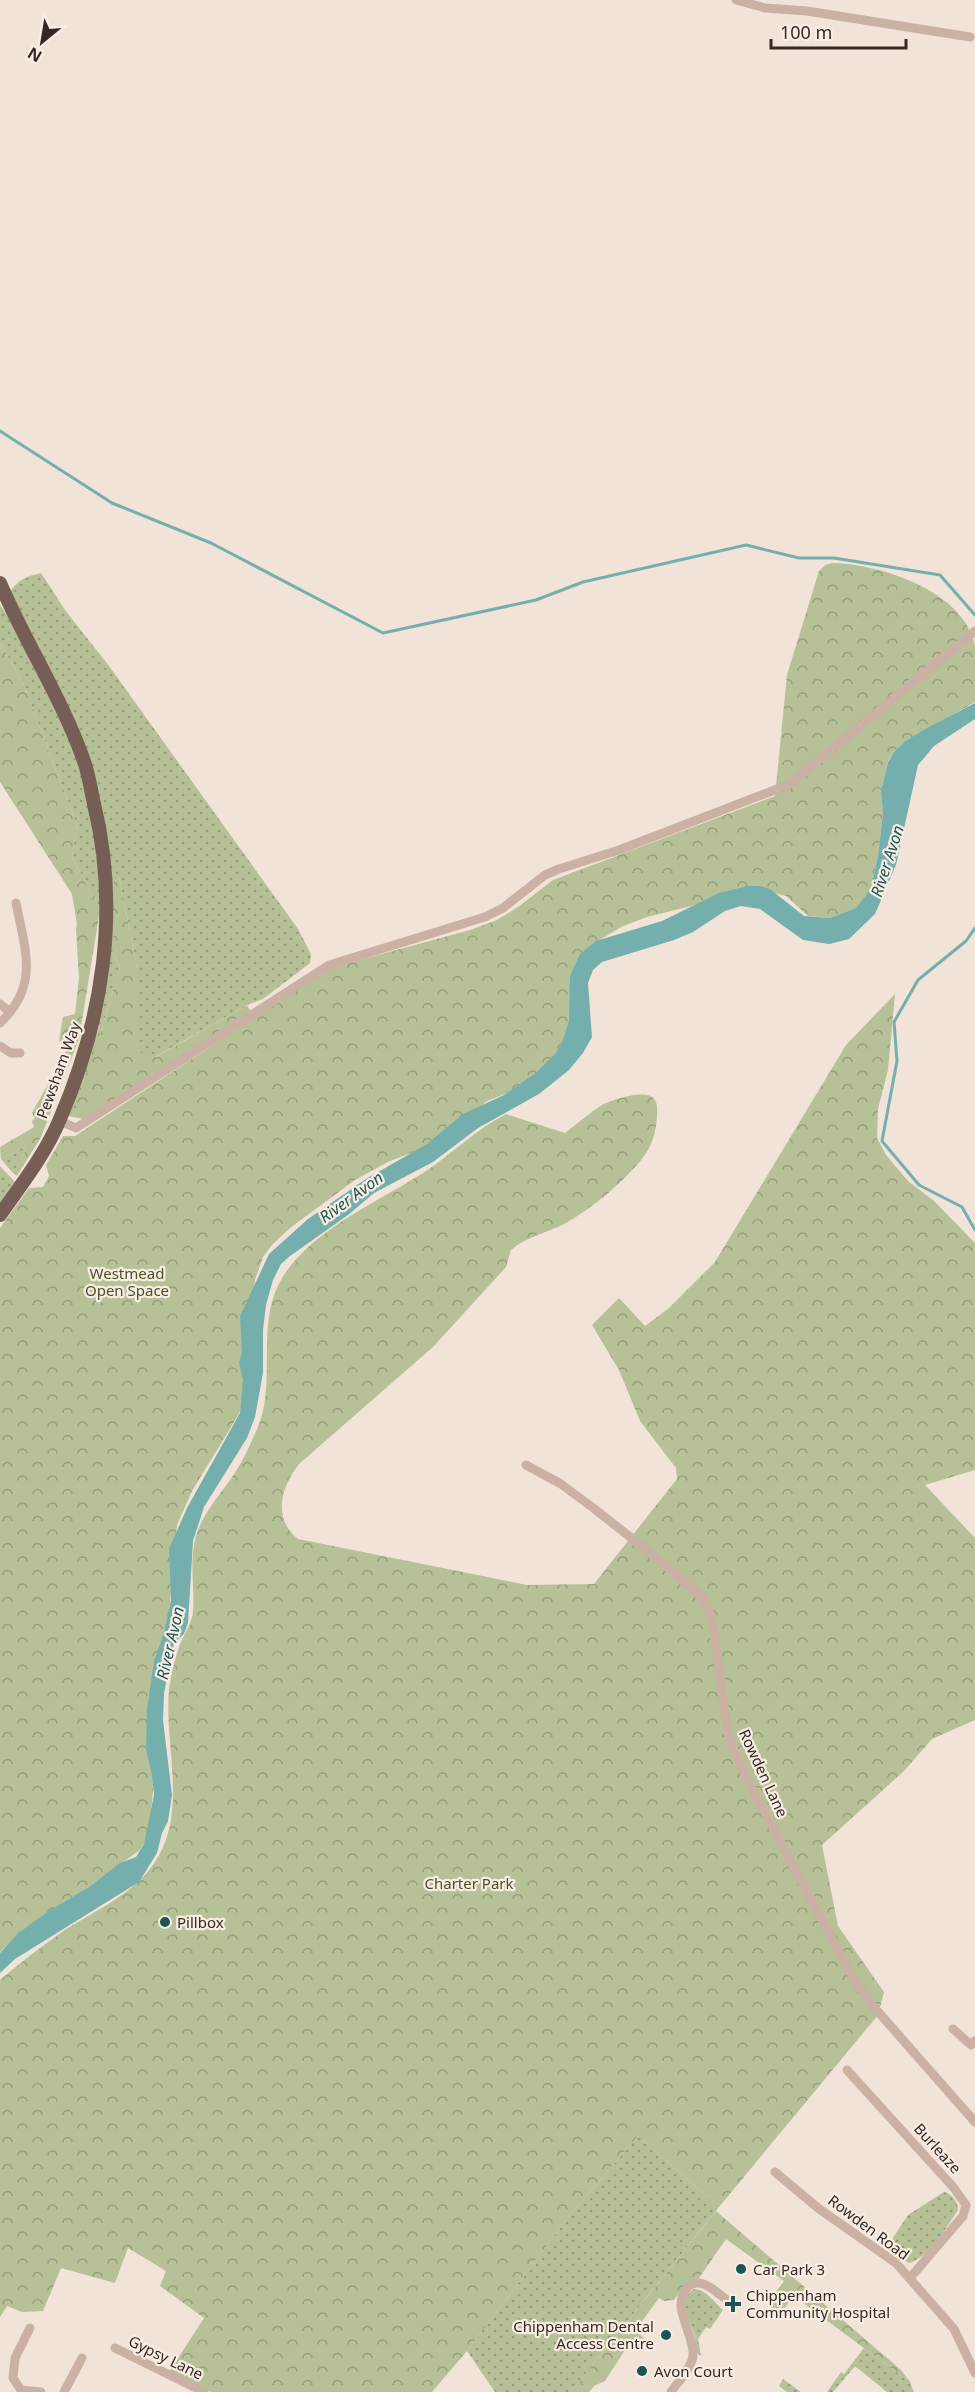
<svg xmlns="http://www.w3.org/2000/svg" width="975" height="2392" viewBox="0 0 975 2392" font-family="'Noto Sans',sans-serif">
  <defs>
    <pattern id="grass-dots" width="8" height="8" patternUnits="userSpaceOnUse" patternTransform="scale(1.5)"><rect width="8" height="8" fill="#b6c197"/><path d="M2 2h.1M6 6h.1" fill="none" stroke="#959d7b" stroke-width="1.8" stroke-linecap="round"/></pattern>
    <pattern id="forest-crowns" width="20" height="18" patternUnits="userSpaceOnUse" patternTransform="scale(1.5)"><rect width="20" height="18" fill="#b6c197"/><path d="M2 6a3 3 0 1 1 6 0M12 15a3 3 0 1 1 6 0" fill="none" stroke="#959d7b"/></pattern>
  </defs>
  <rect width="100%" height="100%" fill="#f1e3d7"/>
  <g fill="url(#grass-dots)">
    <path d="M 41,573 L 65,610 L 109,666 L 298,929 L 311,954 L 310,963 L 263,999 L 247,1005 L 155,1057 L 145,1057 L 138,1050 L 137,1042 L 137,967 L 119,876 L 113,953 L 120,967 L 100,1034 L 84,1119 L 68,1116 L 98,1029 L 108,970 L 98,798 L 10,592 C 17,580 27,576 41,573 Z"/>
    <path d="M 0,605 L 10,618 C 35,667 65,715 80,768 C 93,814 99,862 100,910 L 72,857 L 77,825 L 23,683 L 0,643 Z"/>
    <polygon points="24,1147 26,1149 17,1168 12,1172 1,1159"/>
    <polygon points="0,1166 15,1182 0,1204"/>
    <polygon points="638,2136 719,2207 571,2392 495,2392 467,2351 569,2216"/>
    <path d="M 944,2192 C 951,2193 959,2203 958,2210 C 949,2224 926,2260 909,2263 L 890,2253 L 889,2244 L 908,2215 Z"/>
    <path d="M 694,2289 C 707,2290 714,2302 723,2310 L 710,2329 L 706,2327 L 698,2339 L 701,2356 L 696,2352 C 696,2346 696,2339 694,2333 C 689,2318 676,2300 694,2289 Z"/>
    <polygon points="864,2348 910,2382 914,2392 887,2392 855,2366 833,2392 827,2392 841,2372 844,2374"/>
    <polygon points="783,2379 801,2392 787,2392 779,2386"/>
  </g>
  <g fill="url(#forest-crowns)">
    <path d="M 832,563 C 880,564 965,591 975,646 C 975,664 975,685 975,702 L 904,742 L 894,752 L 888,761 L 881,791 L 883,814 L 878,856 L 871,888 L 856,908 L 830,918 L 808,916 L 786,896 L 760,889 L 647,917 L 623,926 L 593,944 L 564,1058 L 540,1080 L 487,1101 L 436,1143 L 388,1162 L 355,1180 L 290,1228 L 272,1245 L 263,1257 L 255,1280 L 250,1313 L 245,1396 L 239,1414 L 192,1491 L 177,1525 L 149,1835 L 140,1850 L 61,1907 L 22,1930 L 0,1952 L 0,1228 L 29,1188 L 43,1187 L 49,1176 L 46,1165 L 63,1136 L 75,1136 L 330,968 L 470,930 L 497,920 L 518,907 L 553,880 L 775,796 L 787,675 L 819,571 L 825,565 Z"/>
    <polygon points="0,643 23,683 77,825 72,857 100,910 79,1039 41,1137 17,1176 12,1172 17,1168 26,1149 24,1147 1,1159 0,1147 34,1127 32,1121 35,1118 32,1113 52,1077 56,1079 68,1045 59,1041 63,1017 75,1014 79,978 76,929 77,924 72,894 0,782"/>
    <polygon points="114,876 119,876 137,967 137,1042 138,1050 145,1056 156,1057 247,1005 251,1012 84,1119 75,1106 100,1034 120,967 113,953"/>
    <path d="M 895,994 L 888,1070 L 878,1109 L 877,1138 L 886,1155 L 908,1181 L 934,1201 L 975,1243 L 975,1470 L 925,1485 L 975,1538 L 975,1720 L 932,1739 L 904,1771 L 822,1845 L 838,1926 L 884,1992 L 878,2015 L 719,2207 L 638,2136 L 569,2216 L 467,2351 L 432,2392 L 211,2392 L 169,2372 L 204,2318 L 160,2286 L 166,2271 L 128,2248 L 115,2283 L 61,2268 L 43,2311 L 22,2312 L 7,2306 L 0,2317 L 0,1980 C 21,1962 42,1946 65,1930 C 98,1909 138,1892 158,1857 C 187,1809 164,1743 169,1690 C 171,1674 175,1657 181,1642 C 185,1633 192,1623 193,1612 C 195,1587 189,1561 196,1536 C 202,1515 218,1497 230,1480 C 242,1464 250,1445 258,1427 C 274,1388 261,1342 272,1302 C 288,1239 376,1204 426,1171 C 454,1152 477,1129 506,1114 L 565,1133 C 577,1124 589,1113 602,1105 C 611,1100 647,1088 654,1099 C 658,1103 657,1111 657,1116 C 656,1133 652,1146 642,1159 C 620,1185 594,1207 564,1224 C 547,1233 525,1237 511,1250 L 506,1267 L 433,1347 L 299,1464 C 281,1487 272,1518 298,1539 L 527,1585 L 594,1584 L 677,1479 L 676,1468 L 640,1421 L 619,1370 L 592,1325 L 619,1298 L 645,1326 L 669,1308 L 715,1262 L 846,1045 Z"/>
    <polygon points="716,2211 901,2370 910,2382 795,2297 792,2298 784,2309 773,2308 768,2303 784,2281 726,2239 699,2278 685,2284 674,2300 664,2301 659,2298 635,2331 644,2338 640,2347 625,2350 605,2381 594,2386 589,2392 571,2392"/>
  </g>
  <polygon fill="#75afad" points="975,703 975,719 934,746 918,765 896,865 875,914 849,939 829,944 803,940 760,909 741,906 725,911 693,932 674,940 602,962 593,970 588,983 592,1037 583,1053 569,1070 539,1094 478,1128 433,1162 374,1193 348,1215 290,1256 281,1264 273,1280 266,1305 263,1330 263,1373 255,1417 247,1438 204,1507 193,1541 188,1623 184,1634 174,1643 164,1693 163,1720 172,1795 168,1821 162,1833 157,1853 139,1882 15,1959 0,1973 0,1953 18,1933 49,1911 89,1887 120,1863 136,1857 144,1844 154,1795 152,1775 146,1749 147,1709 154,1661 164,1633 171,1600 169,1549 187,1508 240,1413 243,1380 239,1363 242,1352 240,1316 269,1254 308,1219 366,1179 427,1144 463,1114 504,1095 537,1072 555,1054 562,1043 569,1021 570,976 580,954 596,941 662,921 719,893 748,886 760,886 770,889 804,916 830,918 856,908 871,888 878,856 883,814 881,791 888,762 894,752 904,742 927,728"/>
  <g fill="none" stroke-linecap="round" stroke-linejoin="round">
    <g stroke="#75afad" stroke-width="3">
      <polyline points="0,431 112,503 211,543 383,633 536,600 583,582 746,545 799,558 834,558 940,575 975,615"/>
      <polyline points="975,928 966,941 918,980 894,1022 897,1061 882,1141 919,1185 962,1207 975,1230"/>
    </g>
    <g stroke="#cab1a3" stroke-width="9">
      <polyline points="736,0 765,8 807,11 970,37"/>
      <polyline points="0,1004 10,1012"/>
      <path d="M 0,1023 C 40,985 25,950 16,903"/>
      <polyline points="0,1046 11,1053 20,1053"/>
      <polyline points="60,1121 76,1128 329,965 485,917 503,908 545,875 559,869 619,850 790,784 975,631"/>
      <polyline points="526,1465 561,1484 592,1507 653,1555 704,1599 713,1622 727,1730 731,1744 752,1789 853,1978 873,2006 975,2122"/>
      <polyline points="953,2029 971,2045 975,2041"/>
      <polyline points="847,2070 954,2188 966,2205 963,2216 910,2278"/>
      <polyline points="775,2172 818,2208 896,2263 954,2329 975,2373"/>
      <polyline points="30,2328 15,2358 13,2378 21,2390 41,2392"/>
      <polyline points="115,2348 204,2392"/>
      <polyline points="64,2392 82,2358"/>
      <path d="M 671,2392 C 678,2382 691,2369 693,2356 C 695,2334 670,2307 687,2288 C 699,2274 716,2292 727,2300"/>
    </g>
    <path stroke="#775e55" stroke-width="14" d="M 0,583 C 26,644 63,700 85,764 C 89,777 91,790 94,804 C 120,910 103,1019 60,1119 C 46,1153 21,1185 0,1215"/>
  </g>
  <g fill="#1a5655" stroke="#f9ede3" stroke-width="2">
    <circle cx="165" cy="1922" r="6"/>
    <circle cx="741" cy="2269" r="6"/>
    <path d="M730 2295h6v6h6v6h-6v6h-6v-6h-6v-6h6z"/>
    <circle cx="666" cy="2335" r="6"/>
    <circle cx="642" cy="2371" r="6"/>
  </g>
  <g text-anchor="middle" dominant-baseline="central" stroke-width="4.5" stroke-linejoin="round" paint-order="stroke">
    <g font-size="15" fill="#342825" stroke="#f9ede3">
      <text transform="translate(58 1070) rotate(-70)">Pewsham Way</text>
      <text transform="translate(764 1773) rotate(65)">Rowden Lane</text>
      <text transform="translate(938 2148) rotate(48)">Burleaze</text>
      <text transform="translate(869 2227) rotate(37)">Rowden Road</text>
      <text transform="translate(166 2357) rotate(26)">Gypsy Lane</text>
    </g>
    <g font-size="15" fill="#475328" stroke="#f9ede3">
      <text x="127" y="1273">Westmead<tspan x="127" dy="17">Open Space</tspan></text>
      <text x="469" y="1883">Charter Park</text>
    </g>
    <g font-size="15" fill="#342825" stroke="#f9ede3" text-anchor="start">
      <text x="177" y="1922">Pillbox</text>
      <text x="753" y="2269">Car Park 3</text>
      <text x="746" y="2295">Chippenham<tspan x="746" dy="17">Community Hospital</tspan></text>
      <text x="654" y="2326" text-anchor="end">Chippenham Dental<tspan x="654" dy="17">Access Centre</tspan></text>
      <text x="654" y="2371">Avon Court</text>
    </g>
    <g font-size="16" font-style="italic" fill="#1a5655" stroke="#f9ede3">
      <text transform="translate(887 861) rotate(-72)">River Avon</text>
      <text transform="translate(351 1197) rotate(-36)">River Avon</text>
      <text transform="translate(170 1643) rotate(-77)">River Avon</text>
    </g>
  </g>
  <g transform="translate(42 42) rotate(210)" stroke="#f9ede3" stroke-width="4.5" paint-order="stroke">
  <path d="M0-4.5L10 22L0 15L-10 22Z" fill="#342825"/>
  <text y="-9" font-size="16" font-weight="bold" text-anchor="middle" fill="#342825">N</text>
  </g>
  <path d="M771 39v9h135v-9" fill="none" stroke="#342825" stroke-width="3"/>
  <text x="780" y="39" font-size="18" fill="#342825" stroke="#f9ede3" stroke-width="4.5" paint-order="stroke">100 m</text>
</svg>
